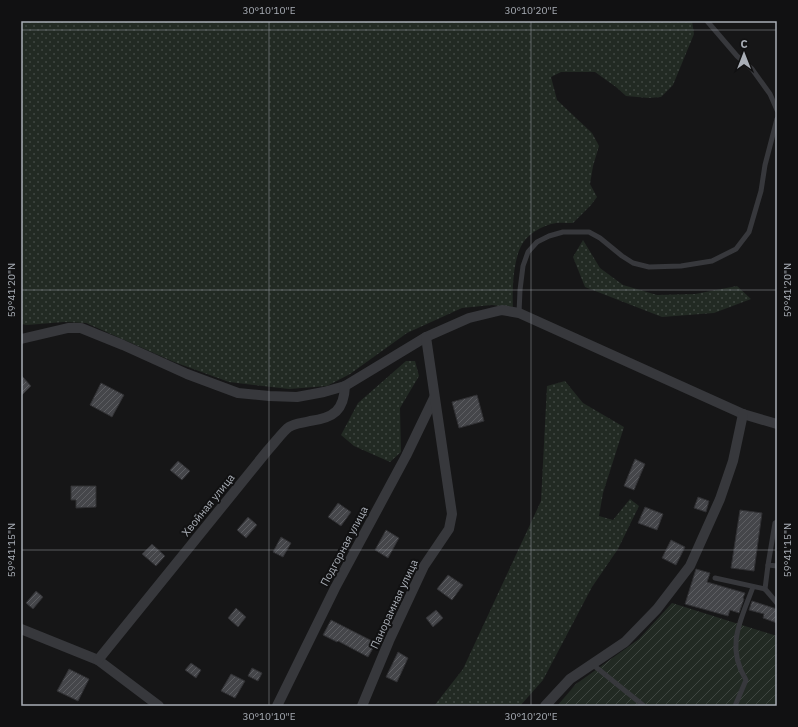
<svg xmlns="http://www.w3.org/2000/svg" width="798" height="727" viewBox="0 0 798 727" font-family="'IBM Plex Sans',sans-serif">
  <defs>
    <pattern id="grass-dots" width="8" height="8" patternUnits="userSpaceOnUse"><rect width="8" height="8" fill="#222a23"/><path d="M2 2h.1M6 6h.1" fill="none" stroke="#3f4641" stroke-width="1.8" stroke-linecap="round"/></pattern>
    <pattern id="garden-furrows" width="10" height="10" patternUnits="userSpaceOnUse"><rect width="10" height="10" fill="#222a23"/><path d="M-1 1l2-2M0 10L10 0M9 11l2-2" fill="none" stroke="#3f4641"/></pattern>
    <pattern id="building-hatch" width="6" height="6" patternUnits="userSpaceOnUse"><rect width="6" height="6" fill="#45464a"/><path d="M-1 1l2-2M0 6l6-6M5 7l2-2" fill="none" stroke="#5d5e62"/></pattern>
  </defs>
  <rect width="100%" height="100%" fill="#161617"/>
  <g fill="url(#grass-dots)">
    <path d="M 21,21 L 692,21 L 694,34 L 673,85 L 661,97 L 649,98 L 626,96 L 616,87 L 595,72 L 561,72 L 551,77 L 557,100 L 592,133 L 599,146 L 593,166 L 590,184 L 597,197 L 591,205 L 573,223 C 566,223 558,222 551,224 C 541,227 532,232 525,240 C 513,254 512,290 513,308 L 492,305 L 462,308 L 407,333 L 350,374 L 327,386 L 289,389 L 229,382 L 174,362 L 86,323 L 64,322 L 27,325 L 21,324 Z"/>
    <polygon points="583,240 600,268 623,285 657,295 695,294 737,286 751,299 714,313 662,317 585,287 573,257"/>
    <polygon points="406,361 415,361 419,376 400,408 401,452 390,462 354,446 341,435 358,403"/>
    <polygon points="565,381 583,403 624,427 603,493 599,516 613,520 630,499 639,506 618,549 592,587 543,680 520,706 434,706 463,669 541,501 547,386"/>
  </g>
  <polygon fill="url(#garden-furrows)" points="672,603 777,636 777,706 557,706 576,684 639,639"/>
  <g fill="url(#building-hatch)" stroke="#303033">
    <polygon points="21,375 31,386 21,396"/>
    <polygon points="101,383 124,395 112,417 90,405"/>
    <polygon points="477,395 484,421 459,428 452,402"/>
    <polygon points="635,459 645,464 634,490 624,486"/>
    <polygon points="178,461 190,471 182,480 170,470"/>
    <polygon points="71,486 96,486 96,507 76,508 76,500 71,500"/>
    <polygon points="698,497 709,501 706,512 694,508"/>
    <polygon points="338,503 351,512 341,526 328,517"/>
    <polygon points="645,507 663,514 657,530 638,523"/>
    <polygon points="740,510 762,513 754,571 731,568"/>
    <polygon points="248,517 257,525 246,538 237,530"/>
    <polygon points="386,530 399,538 388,558 375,550"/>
    <polygon points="281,537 291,543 283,557 273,552"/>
    <polygon points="671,540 685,547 676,565 662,558"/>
    <polygon points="152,544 165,556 156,566 142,554"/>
    <polygon points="696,569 710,573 707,582 745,593 743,598 744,599 739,613 730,610 728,616 685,604"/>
    <polygon points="448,575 463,585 452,600 437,589"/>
    <polygon points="36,591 43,597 33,609 26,603"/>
    <polygon points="752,601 777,609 777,623 763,618 764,614 749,610"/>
    <polygon points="236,608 246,617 238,627 228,618"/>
    <polygon points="436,610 443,618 433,627 426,618"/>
    <polygon points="331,620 376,643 368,657 338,641 337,642 323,635"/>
    <polygon points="398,652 408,658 397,682 386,677"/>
    <polygon points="191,663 201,670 196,678 185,670"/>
    <polygon points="252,668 262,673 258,681 248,676"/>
    <polygon points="69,669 89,679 78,701 57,691"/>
    <polygon points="231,674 245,681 235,698 221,691"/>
  </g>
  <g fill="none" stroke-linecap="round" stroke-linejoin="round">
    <g stroke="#37383c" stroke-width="5">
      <polyline points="707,21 737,56 752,69 770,94 777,110"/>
      <polyline points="519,313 520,290 523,266 528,252 537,242 549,236 563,232 589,232 600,238 622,256 633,263 649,267 681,266 712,261 736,249 749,232 761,191 765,165 777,119"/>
      <polyline points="777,522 775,523 768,565 777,566"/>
      <polyline points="768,565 765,589 777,603"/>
      <polyline points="715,578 765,589"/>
      <polyline points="592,664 644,706"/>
      <path d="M 735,706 L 746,680 C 725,646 741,620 753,587"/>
    </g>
    <g stroke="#37383c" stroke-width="10">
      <polyline points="21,339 68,328 81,328 123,345 187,374 238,393 269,396 297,397 324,392 345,386 426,337 469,318 502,310 519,313 743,414 777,424"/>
      <polyline points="21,629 98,660 159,706"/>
      <path d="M 98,660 L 268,450 C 273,445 284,430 289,427 C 295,423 303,423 310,421 C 334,418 344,410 345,386"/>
      <polyline points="277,706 335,588 406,456 434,398"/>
      <polyline points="362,706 389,641 424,566 449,529 452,514 426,337"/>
      <polyline points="545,706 570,679 625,642 657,609 690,566 720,499 733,461 743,414"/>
    </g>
  </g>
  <path fill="none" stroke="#a9aeb6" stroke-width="1" stroke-opacity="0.45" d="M 269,21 L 269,706M 531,21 L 531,706M 21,30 L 777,30M 21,290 L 777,290M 21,550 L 777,550"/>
  <g text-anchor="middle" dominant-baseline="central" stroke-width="4" stroke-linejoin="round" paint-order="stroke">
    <g font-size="11" fill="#a9aeb6" stroke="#111112">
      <text transform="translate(208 505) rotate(-51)">Хвойная улица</text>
      <text transform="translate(344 546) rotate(-62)">Подгорная улица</text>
      <text transform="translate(394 604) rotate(-65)">Панорамная улица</text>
    </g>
  </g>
  <rect width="798" height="727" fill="none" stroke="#111112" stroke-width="44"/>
  <g transform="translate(744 54)" stroke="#111112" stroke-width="3" paint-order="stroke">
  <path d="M0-3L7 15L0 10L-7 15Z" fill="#a9aeb6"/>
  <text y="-6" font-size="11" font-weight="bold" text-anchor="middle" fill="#a9aeb6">С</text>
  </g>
  <rect x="22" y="22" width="754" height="683" fill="none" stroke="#a9aeb6" stroke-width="1.5"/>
  <g font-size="10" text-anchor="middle" fill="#a9aeb6">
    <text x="269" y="14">30°10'10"E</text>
    <text x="531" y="14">30°10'20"E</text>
    <text transform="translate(11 290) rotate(-90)" y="4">59°41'20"N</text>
    <text transform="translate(787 290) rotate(-90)" y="4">59°41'20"N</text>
    <text transform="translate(11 550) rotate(-90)" y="4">59°41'15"N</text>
    <text transform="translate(787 550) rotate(-90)" y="4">59°41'15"N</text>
    <text x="269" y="720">30°10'10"E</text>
    <text x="531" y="720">30°10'20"E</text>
  </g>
</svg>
